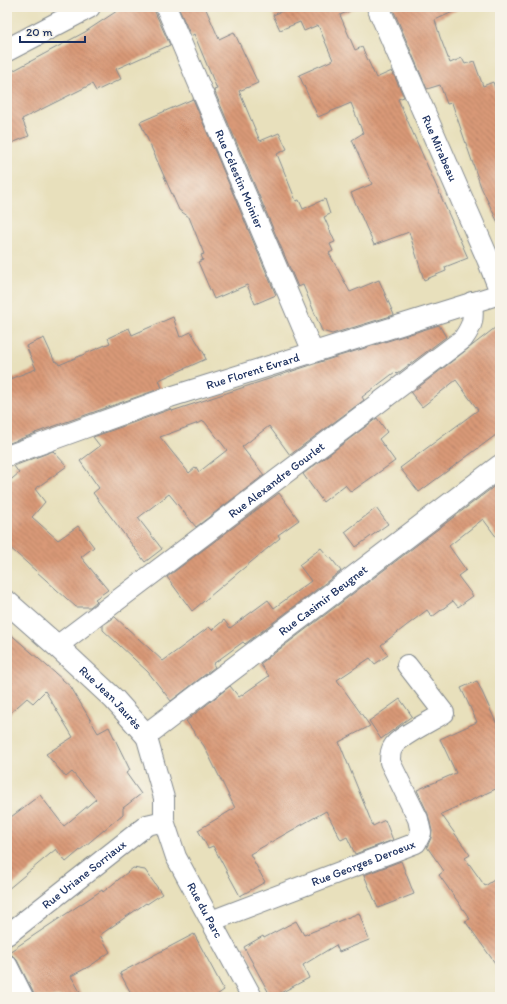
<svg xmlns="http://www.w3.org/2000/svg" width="507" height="1004" viewBox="0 0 507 1004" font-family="Itim,sans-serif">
  <defs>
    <pattern id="building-back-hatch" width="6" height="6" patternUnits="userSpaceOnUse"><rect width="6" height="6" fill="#d99977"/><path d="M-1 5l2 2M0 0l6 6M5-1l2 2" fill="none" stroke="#af7d65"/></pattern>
  </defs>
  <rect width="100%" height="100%" fill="#f7f3e8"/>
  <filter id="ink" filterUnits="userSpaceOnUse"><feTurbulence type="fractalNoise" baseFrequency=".025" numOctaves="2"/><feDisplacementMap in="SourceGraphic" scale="8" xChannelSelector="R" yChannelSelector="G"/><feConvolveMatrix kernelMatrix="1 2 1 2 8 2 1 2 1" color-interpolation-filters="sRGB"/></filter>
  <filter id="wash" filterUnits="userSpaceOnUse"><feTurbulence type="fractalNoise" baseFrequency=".012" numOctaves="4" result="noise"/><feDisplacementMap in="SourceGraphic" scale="16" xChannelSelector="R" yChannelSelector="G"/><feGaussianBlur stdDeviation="0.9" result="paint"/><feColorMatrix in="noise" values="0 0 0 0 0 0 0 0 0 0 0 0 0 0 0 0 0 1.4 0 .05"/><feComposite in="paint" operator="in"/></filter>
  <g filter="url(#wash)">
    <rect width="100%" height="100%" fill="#e8e0bc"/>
    <g id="blocks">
      <g fill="url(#building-back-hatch)" fill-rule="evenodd">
        <polygon points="123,7 155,7 155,12 170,45 116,69 121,79 96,91 92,84 22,119 29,136 7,145 7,74 85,32"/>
        <polygon points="178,7 205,7 219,39 234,32 258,83 239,91 260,141 279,133 287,149 277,154 296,201 299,200 303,209 325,199 330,214 324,217 335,242 330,244 333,251 329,253 350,292 379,280 394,315 332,334 322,331 303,285 298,287 214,90 217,89 194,34 191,36"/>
        <polygon points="292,7 359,7 340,15 355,50 362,47 376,78 392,71 404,97 398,99 468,258 445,267 446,271 424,280 409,232 374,245 351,193 372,184 352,140 363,133 351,103 318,117 299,75 333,60 318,25 304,31 300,22 280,30 273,15"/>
        <polygon points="392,7 464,7 435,20 440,37 450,63 462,58 465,64 474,61 483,86 493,82 500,105 500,227 481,187 452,103 447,104 440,85 427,89"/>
        <polygon points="193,99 276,295 255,304 247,285 214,299 198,262 203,260 201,255 204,254 189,217 179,210 140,122"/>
        <polygon points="173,317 180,337 191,332 205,355 204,355 206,359 159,380 162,388 35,433 36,433 7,444 7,380 36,369 26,346 44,338 55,362 57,361 59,365 110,343 108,338 129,328 132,335"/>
        <polygon points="500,324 500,432 419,492 400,468 478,410 456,380 422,407 411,393"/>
        <path d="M 439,325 L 446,337 L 397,374 L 395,372 L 362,397 L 364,400 L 290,455 L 269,426 L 242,447 L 264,475 L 196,527 L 169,494 L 138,518 L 162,549 L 145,562 L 93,493 L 99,488 L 80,461 L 100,446 L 93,437 L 171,409 L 172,411 L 320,362 ZM 204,421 L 227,450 L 199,472 L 196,467 L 189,473 L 160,437 Z"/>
        <polygon points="377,418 387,432 379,439 395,461 351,492 345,485 323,502 303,474"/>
        <polygon points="53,451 67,466 35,489 45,502 32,517 58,540 78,526 94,547 81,557 108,590 95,599 97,601 90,607 76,607 7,545 7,483 19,473 14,466"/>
        <polygon points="500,482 500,542 483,519 449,546 466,570 458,576 473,596 458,607 453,601 432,617 427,610 381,645 388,655 375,664 370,658 337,680 370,726 339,742 373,826 385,820 393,840 355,854 347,837 341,840 326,811 250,854 265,882 240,896 213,846 208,848 198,830 235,808 204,746 186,721 230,686 239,697 269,676 260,664"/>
        <polygon points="279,493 299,520 278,535 280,538 192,611 167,577"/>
        <polygon points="376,508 388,524 356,547 345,532"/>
        <polygon points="321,548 330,559 331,558 341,571 245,644 243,642 213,664 215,667 171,701 148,672 103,630 103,625 115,617 163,661 209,627 212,630 224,620 230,628 268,600 274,608 311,581 299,565"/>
        <polygon points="7,631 71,687 98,733 109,727 130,770 126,773 141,794 123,808 123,814 66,862 56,849 7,890 7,820 40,795 64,826 96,799 72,772 66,777 46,754 73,737 45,691 33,703 27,698 7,716"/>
        <polygon points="477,681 500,731 500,787 441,814 470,855 465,858 485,886 500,876 500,970 465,921 470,919 439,875 444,871 427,847 431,838 432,831 428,814 417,790 456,773 440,739 477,722 461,688"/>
        <polygon points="400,699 412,716 381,739 369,721"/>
        <polygon points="401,861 414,894 378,908 364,875"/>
        <polygon points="133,868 145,870 162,894 147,904 146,903 100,935 110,952 90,966 71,976 83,997 34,997 33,992 17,960 9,952 102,890 103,892"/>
        <polygon points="359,913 369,940 339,952 336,945 303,965 309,978 273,997 271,997 244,947 263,936 264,938 296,921 304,935"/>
        <polygon points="194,934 224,990 214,997 133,997 120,973"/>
      </g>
    </g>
  </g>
  <g filter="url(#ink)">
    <use href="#blocks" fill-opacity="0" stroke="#82888d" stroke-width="1"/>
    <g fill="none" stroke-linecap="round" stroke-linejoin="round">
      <g stroke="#82888d" stroke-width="22">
        <g id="minor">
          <path id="s1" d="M 166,7 L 313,352"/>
          <path id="s2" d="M 7,456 L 170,397 L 500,294"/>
          <path id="s3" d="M 57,646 L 463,339 C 473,325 474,319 472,302"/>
          <path id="s4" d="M 146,735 L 164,798 L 164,821 L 176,857 L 252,997"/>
          <path id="s5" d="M 211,921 L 416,843 L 421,833 L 418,819 L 390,762 C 390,758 390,751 393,747 C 398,737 433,720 444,713 L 407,665"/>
          <path id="s6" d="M 7,935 L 147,825 L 164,821"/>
          <polyline points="7,965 23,997"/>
        </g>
      </g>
      <g stroke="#82888d" stroke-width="24">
        <g id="tertiary">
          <path id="s7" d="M 378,7 L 488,259 L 500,289"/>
          <polyline points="7,50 89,7"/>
          <path id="s8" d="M 7,602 L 57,646 L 114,699 L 146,735 L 500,466"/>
        </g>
      </g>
      <use href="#minor" stroke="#fff" stroke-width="20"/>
      <use href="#tertiary" stroke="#fff" stroke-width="22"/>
    </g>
  </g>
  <g text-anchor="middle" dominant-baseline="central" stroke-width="3.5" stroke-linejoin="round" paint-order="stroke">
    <g font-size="12" fill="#1b2f5e" stroke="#f7f3e8">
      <text stroke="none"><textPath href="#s7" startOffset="154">Rue Mirabeau</textPath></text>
      <text stroke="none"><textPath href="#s1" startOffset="187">Rue Célestin Moinier</textPath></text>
      <text stroke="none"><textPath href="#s2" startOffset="260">Rue Florent Evrard</textPath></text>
      <text stroke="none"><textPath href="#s3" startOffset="275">Rue Alexandre Gourlet</textPath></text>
      <text stroke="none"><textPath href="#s8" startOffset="415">Rue Casimir Beugnet</textPath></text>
      <text stroke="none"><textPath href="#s8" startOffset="141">Rue Jean Jaurès</textPath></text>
      <text stroke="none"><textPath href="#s5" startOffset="163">Rue Georges Deroeux</textPath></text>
      <text stroke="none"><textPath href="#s6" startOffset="98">Rue Uriane Sorriaux</textPath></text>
      <text stroke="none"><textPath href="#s4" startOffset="187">Rue du Parc</textPath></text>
    </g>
  </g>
  <rect width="507" height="1004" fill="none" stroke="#f7f3e8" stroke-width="24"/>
  <path d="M20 36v6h65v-6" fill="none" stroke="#1b2f5e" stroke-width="2"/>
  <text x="26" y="36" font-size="12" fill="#1b2f5e" stroke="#f7f3e8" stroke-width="3" paint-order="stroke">20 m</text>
</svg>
